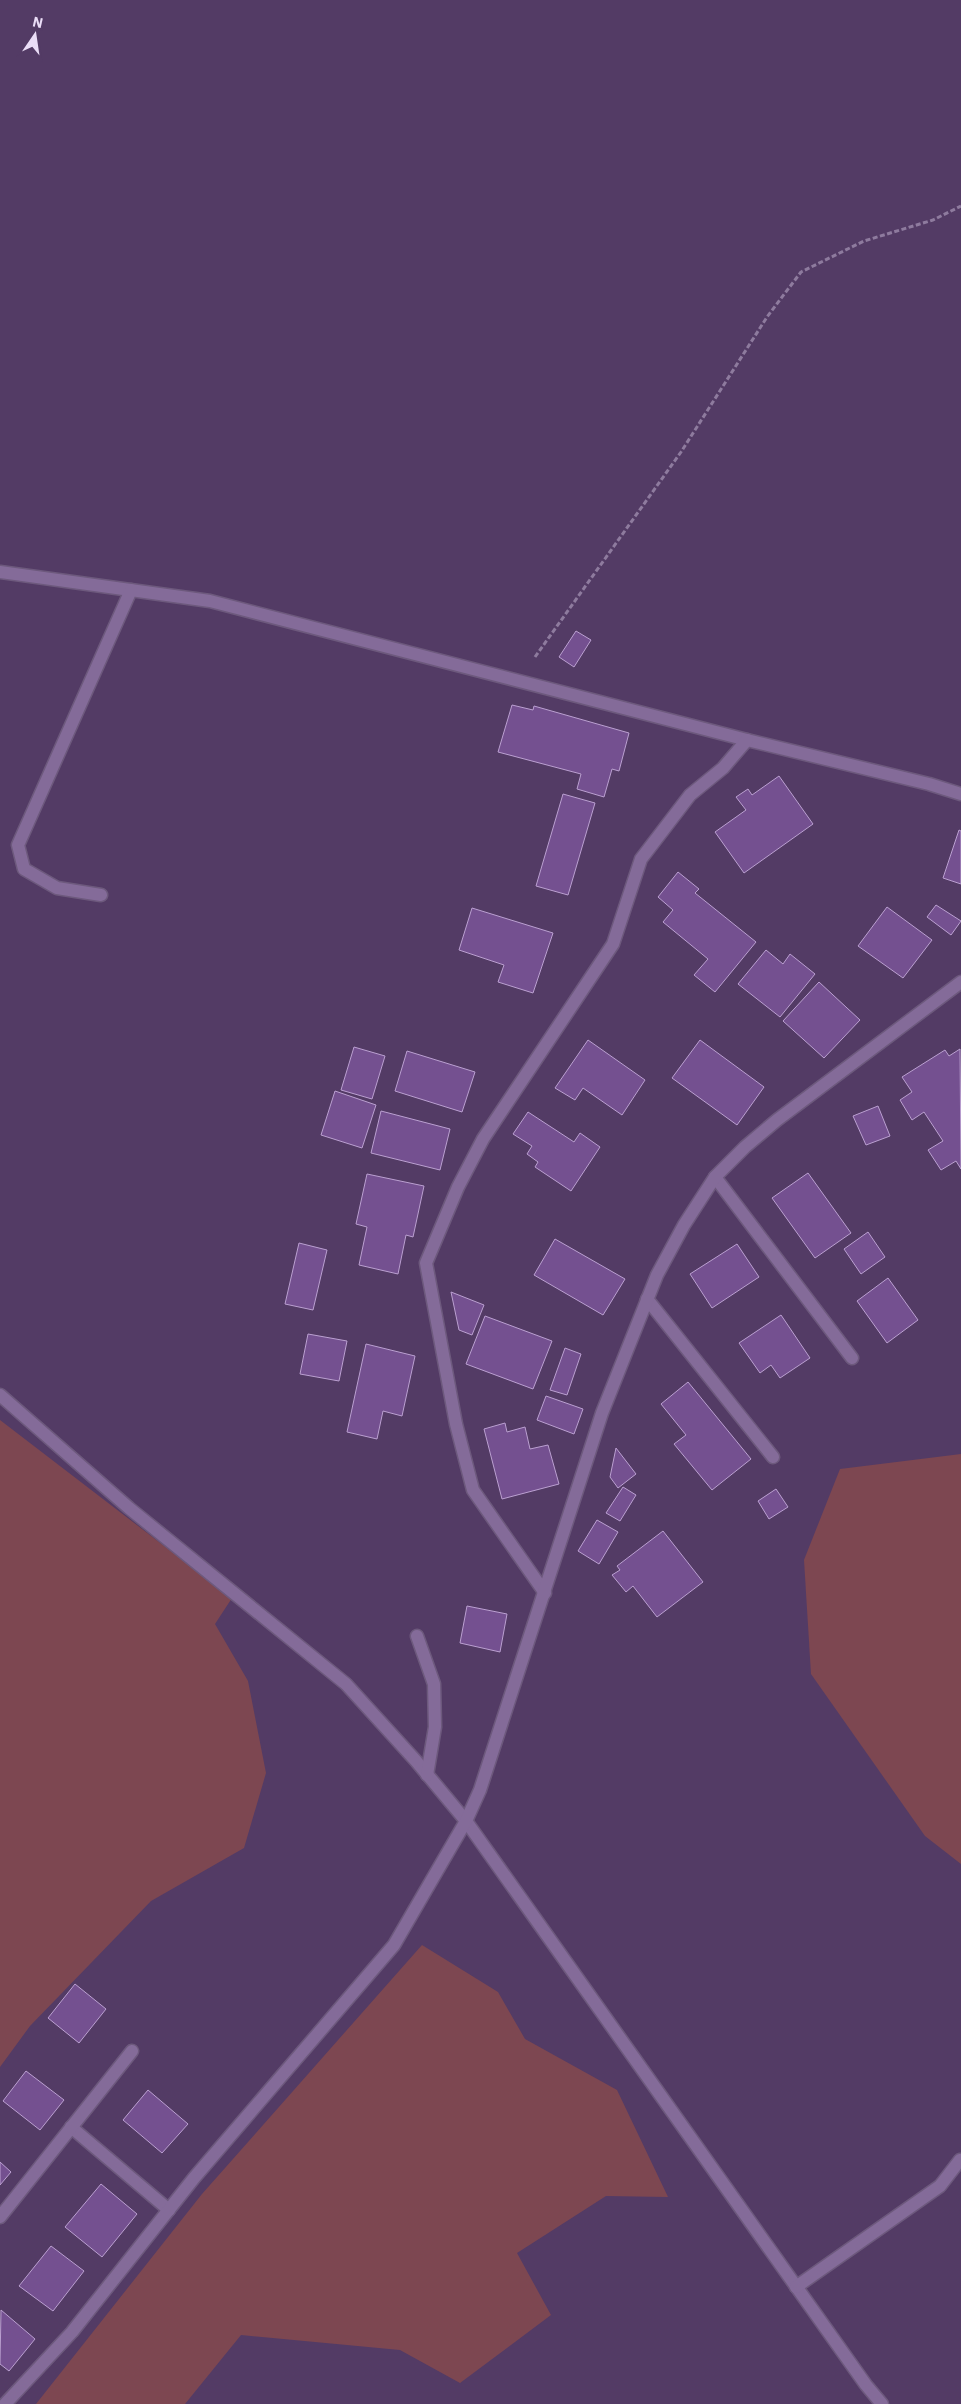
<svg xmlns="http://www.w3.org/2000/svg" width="961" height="2404" viewBox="0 0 961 2404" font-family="'IBM Plex Sans',sans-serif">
  <rect width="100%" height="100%" fill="#533b65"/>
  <g fill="#7d4751">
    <polygon points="0,1420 232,1598 215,1624 248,1681 266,1773 244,1848 151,1901 30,2026 0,2067"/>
    <polygon points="961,1454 961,1864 925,1836 811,1674 804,1560 840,1469"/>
    <polygon points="422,1945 498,1992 525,2039 617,2090 668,2197 606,2196 517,2253 551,2315 460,2383 400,2350 241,2335 185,2404 36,2404 202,2194"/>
  </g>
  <g fill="#745090" stroke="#bba0d1">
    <polygon points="576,631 591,640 574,667 559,657"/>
    <polygon points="512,705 533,710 534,706 629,733 619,771 612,769 604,797 577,789 581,774 498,752"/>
    <polygon points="779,776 813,824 744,873 715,832 746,810 736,797 748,789 752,795"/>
    <polygon points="563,794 595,803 568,895 536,886"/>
    <polygon points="959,830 961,831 961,884 943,878"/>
    <polygon points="678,872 699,889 695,893 756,942 715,992 694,975 708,959 663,922 673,910 658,897"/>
    <polygon points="936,905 961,921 951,935 927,917"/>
    <polygon points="887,907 932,940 903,978 858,946"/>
    <polygon points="472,908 553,933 533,993 498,982 504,965 459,950"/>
    <polygon points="766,950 783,964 790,954 815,974 780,1017 738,984"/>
    <polygon points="819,982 860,1020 824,1058 783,1021"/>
    <polygon points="588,1040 645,1080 622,1115 583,1088 575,1100 555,1088"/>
    <polygon points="700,1040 764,1087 737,1125 672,1078"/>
    <polygon points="354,1047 385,1056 372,1099 341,1090"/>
    <polygon points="960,1049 961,1169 956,1161 941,1170 928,1150 943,1141 924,1112 912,1120 900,1100 912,1092 902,1077 945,1050 949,1056"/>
    <polygon points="407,1051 475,1072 462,1112 395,1091"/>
    <polygon points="335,1091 376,1105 362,1148 321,1135"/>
    <polygon points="878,1106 890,1136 866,1145 853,1116"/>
    <polygon points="381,1111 450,1129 440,1170 371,1153"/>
    <polygon points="528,1112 574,1142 580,1133 600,1147 571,1191 535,1167 538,1162 527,1154 532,1146 513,1134"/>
    <polygon points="808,1173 851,1233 815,1258 772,1198"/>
    <polygon points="367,1174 424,1186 413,1237 406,1235 398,1274 359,1265 367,1227 356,1224"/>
    <polygon points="868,1232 885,1257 861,1274 844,1249"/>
    <polygon points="555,1239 625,1279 603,1315 534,1275"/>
    <polygon points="299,1243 327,1250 313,1310 285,1304"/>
    <polygon points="737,1244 759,1277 712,1308 690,1274"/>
    <polygon points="888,1278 918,1320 887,1343 857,1301"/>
    <polygon points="451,1292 484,1305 472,1335 459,1330"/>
    <polygon points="781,1315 810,1358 780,1378 771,1365 760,1373 739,1343"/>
    <polygon points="485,1316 552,1341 533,1389 466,1364"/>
    <polygon points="308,1334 347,1341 339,1381 300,1374"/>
    <polygon points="366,1344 415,1356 402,1416 383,1411 377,1439 347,1432"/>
    <polygon points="565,1348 581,1354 567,1395 550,1390"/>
    <polygon points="688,1382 751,1459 712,1490 674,1444 686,1435 661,1404"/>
    <polygon points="546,1396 583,1409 574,1434 537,1420"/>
    <polygon points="505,1423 507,1432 525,1427 530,1449 548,1445 559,1484 502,1499 484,1429"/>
    <polygon points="616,1448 636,1474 618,1488 610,1477"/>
    <polygon points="623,1487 636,1495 620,1521 606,1513"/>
    <polygon points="776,1489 788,1507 769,1519 758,1501"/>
    <polygon points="597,1520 618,1532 599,1564 578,1551"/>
    <polygon points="663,1531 703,1582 657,1617 633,1586 626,1592 612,1575 620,1570 617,1566"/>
    <polygon points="467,1606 507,1614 500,1652 460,1643"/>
    <polygon points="75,1984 106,2009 79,2043 48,2018"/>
    <polygon points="26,2071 64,2100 40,2130 3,2101"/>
    <polygon points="148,2090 188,2124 162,2153 123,2120"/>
    <polygon points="0,2162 11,2172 0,2185"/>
    <polygon points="101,2184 137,2214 102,2257 65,2227"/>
    <polygon points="51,2246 84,2271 53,2311 19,2286"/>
    <polygon points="1,2310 35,2339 9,2371 0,2364"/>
  </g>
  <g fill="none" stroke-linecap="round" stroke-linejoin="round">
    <g stroke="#6d597d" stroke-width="15">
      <g id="street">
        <polyline points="0,572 210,601 747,740 929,784 961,794"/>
        <polyline points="101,895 57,888 24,869 18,845 131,590"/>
        <polyline points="715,1177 852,1358"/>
        <polyline points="647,1299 773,1457"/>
        <polyline points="0,1395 129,1508 346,1684 416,1761 466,1821 866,2385 882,2404"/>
        <polyline points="545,1593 473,1490 456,1424 426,1263 458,1187 483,1139 613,944 641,859 690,795 723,768 747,740"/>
        <polyline points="417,1636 434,1684 435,1727 427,1775"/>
        <polyline points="71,2127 169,2210"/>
        <polyline points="0,2217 132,2051"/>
        <polyline points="796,2287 940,2186 960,2160"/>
        <polyline points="5,2404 72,2332 194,2178 394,1945 466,1821 480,1790 602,1413 657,1275 684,1225 715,1177 745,1147 777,1120 961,982"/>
      </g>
    </g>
    <polyline stroke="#8e7b9e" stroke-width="3" stroke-dasharray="5 2.5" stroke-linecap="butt" points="535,657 681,452 767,317 801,272 864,241 933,220 961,206"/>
    <use href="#street" stroke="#846b99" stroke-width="12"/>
  </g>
  <g transform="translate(35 35) rotate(13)" stroke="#533b65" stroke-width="4" paint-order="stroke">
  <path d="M0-4L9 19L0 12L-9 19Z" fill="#eaddf7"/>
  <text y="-8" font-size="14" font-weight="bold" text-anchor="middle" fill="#eaddf7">N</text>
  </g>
</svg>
